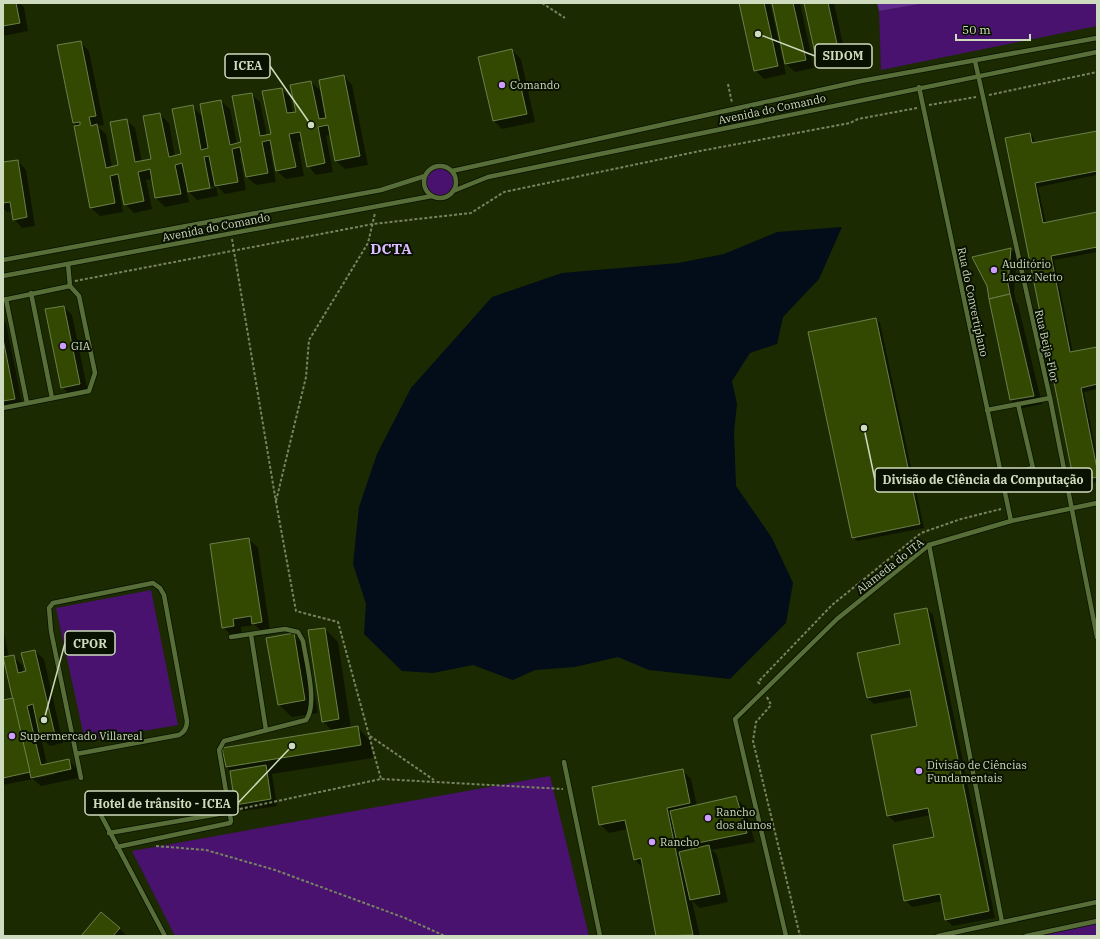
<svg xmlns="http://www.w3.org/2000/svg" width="1100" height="939" viewBox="0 0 1100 939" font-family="'IBM Plex Serif',serif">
  <rect width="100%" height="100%" fill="#1c2a02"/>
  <g fill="#49126e">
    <polygon points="926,3 1097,3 1097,26 881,70 879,11"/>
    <circle cx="440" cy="182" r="14"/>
    <polygon points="151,590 178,725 85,741 56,608"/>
    <polygon points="550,776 589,936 175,936 132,851"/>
    <polygon points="1097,921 1097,936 1026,936"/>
  </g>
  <polygon fill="#62298d" points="877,3 926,3 879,11"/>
  <polygon fill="#020d19" points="842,227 819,279 783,317 777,344 750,353 732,381 737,404 734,432 736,486 772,538 793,583 786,623 730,679 649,670 618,657 575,667 535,670 513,680 473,665 433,673 402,671 364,634 366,604 353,564 359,507 377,454 411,388 492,297 562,273 678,263 724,254 777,232"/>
  <g fill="#0007" fill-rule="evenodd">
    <polygon points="3,3 19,3 24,7 28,31 3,36"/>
    <polygon points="740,3 770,3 786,74 764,79 755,70"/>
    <polygon points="773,3 800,3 814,68 795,72 786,64"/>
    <path d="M 805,3 L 834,3 L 847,62 L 826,66 L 817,58 ZM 844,51 L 844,53 L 822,58 L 822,56 Z"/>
    <path d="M 80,42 L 89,51 L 104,125 L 97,126 L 106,134 L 112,167 L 119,166 L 126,120 L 135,128 L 142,162 L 153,160 L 160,114 L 169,123 L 175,157 L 183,155 L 192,106 L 203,117 L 221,101 L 230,109 L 237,144 L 243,143 L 251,94 L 260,102 L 267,136 L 272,135 L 281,89 L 290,97 L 293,113 L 297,113 L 311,82 L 320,90 L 325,119 L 328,118 L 344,76 L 352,85 L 368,165 L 345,169 L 336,161 L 331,135 L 326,136 L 333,172 L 316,175 L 308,166 L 303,141 L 298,142 L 304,176 L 286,179 L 277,171 L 273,150 L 270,150 L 276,182 L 256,185 L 247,177 L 243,157 L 240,157 L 246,190 L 225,194 L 216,185 L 218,196 L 197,200 L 186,189 L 189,202 L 165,207 L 156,198 L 152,179 L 146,180 L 152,209 L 134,213 L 125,204 L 121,184 L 118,184 L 123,212 L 100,216 L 91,208 L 77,126 L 73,123 L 58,46 ZM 214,186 L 215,188 L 194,192 L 194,190 Z"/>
    <polygon points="512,50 521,59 535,122 502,129 494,121"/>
    <polygon points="1097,132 1097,175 1038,187 1046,223 1097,213 1097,252 1054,260 1073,353 1097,348 1097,389 1084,392 1097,456 1097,482 1079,486 1075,481 1006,139 1030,134 1034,138 1035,144"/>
    <polygon points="18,161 26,170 35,226 22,228 14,219 12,211 7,212 3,208 3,163"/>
    <polygon points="1011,249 1017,255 1014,291 1016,302 1018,304 1042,404 1019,409 1011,400 988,286"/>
    <polygon points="64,307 72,315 88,392 71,396 62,387"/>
    <polygon points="876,319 880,323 924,528 857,541 853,537"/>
    <polygon points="3,320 6,323 23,407 6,411 3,408"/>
    <polygon points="249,539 258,548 270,631 262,632 255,625 241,627 242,635 232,636 223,627"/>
    <polygon points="927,609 933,615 995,918 953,926 946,920 942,901 912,907 905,900 936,838 931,815 895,822 888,816 918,726 912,697 874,704 867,698 858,654 902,645"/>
    <path d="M 3,628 L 9,657 L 13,656 L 22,665 L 24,673 L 27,672 L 35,651 L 44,659 L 63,743 L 50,746 L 41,737 L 47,765 L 69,760 L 77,769 L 79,778 L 41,786 L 33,779 L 3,785 L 3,701 L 15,701 L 3,656 ZM 55,772 L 55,774 L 37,778 L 37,776 Z"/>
    <polygon points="325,629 338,642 351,728 357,727 370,740 373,758 272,774 277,806 243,811 236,804 231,771 226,767 332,731 323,721"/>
    <polygon points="293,634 306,648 318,713 292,717 278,704"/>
    <polygon points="682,770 691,779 697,806 736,798 744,806 755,842 712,850 717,855 728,902 700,908 692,901 700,936 657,936 644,869 635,860 628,829 609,833 600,824"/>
    <polygon points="119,928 127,936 82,936"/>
  </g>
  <g fill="#334901" stroke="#6a804a">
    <polygon points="3,3 16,3 20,23 3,26"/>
    <polygon points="739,3 764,3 778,66 754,71"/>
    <polygon points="772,3 793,3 806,60 785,64"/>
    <polygon points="804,3 828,3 839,53 816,58"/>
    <polygon points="81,41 96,116 89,117 91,126 97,124 106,168 118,165 110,122 127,119 135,162 151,159 143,116 160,113 169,157 181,154 172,109 193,105 201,150 208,148 200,104 221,100 230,145 241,142 232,96 252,93 260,136 271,134 262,91 282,88 287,113 296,112 290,85 311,81 319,119 326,118 319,80 344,75 360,156 335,161 328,125 318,127 325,163 307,167 300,132 289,134 296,167 276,171 270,140 262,142 268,173 246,177 240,147 232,149 238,182 215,186 209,156 204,157 210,188 188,192 182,163 175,165 181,194 155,198 150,169 138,172 144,201 124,205 118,174 110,176 115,203 90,208 74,126 80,125 80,122 73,123 57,45"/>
    <polygon points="512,49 527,114 493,121 478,57"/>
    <polygon points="1097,131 1097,171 1035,183 1043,223 1097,212 1097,247 1051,256 1070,352 1097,347 1097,384 1081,388 1097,469 1097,477 1074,482 1005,138 1030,133 1032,143"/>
    <polygon points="18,160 27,217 13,220 10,202 3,203 3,162"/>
    <polygon points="1011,248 1008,284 1010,294 989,299 987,286 972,257"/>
    <polygon points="1010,294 1034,396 1010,400 989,299"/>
    <polygon points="64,306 80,384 61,388 45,309"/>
    <polygon points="876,318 920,524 852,538 808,332"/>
    <polygon points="3,339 15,399 3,401"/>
    <polygon points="249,538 262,622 252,624 251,616 233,619 234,626 222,628 210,544"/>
    <polygon points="927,608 989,911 945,920 940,894 904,901 893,845 934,837 928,808 887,816 871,735 917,726 910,690 867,698 857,653 900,644 894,614"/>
    <polygon points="325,628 339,719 322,722 308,630"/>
    <polygon points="294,633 305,700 278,705 266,638"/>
    <polygon points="35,650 55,735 40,738 33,704 27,706 41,765 69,759 71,769 31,778 3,657 14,655 18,673 26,671 21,653"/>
    <polygon points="13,698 30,772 3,778 3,700"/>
    <polygon points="358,726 361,745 226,767 222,748"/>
    <polygon points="266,765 271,799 235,805 230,771"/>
    <polygon points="683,769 690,803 667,808 693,935 656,936 641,858 634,860 625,820 599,825 592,787"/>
    <polygon points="736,796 747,833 678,847 670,811"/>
    <polygon points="709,845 720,894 690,900 679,852"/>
    <polygon points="101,912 120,928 113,936 81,936"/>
  </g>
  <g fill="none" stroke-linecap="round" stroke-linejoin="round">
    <g stroke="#081200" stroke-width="6">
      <g id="lane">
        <polyline points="975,61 1050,398 1097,637"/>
        <polyline points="919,87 1011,521"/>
        <circle cx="440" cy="182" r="16"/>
        <polyline points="452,171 861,81 1097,38"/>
        <polyline points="453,191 488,177 1097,52"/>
        <polyline points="3,260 381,190 425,176"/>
        <polyline points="3,276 432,196"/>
        <polyline points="31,293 52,398"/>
        <polyline points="6,299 27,403"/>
        <polyline points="3,300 70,286"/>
        <polyline points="3,408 89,391 95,373 79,296 70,286 68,264"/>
        <polyline points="987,410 1050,398"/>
        <polyline points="1001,474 1033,468 1018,404"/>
        <polyline points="929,545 1002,922"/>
        <polyline points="251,635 266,730"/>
        <path d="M 76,754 L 179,735 C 185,732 187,728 187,721 L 164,595 L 160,588 L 153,583 L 53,603 L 49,608 L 51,631 L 81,778"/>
        <polyline points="564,762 600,936"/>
        <polyline points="94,802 165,936"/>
        <polyline points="109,833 230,812"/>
        <path d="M 117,847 L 230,823 L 231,821 L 219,750 L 224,741 L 306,720 C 318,705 306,661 303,641 L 298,632 L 285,629 L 231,637"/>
        <polyline points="786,936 735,719 837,619 929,545 1011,521 1097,503"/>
        <polyline points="938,936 1097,902"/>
        <polyline points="1026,936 1097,921"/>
      </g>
    </g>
    <g stroke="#778462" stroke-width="2" stroke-dasharray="3 2" stroke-linecap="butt">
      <polyline points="542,3 565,18"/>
      <polyline points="728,84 732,103"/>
      <polyline points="989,95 1097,72"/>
      <polyline points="929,105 976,97"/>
      <polyline points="232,239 276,502 296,611 338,622 381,779"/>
      <polyline points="75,281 373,224 471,213 504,192 700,151 850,123 858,119 917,108"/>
      <polyline points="276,501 306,377 309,340 368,243 375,213"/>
      <polyline points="760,684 758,682 832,605 921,533 961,519 1001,509"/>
      <polyline points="767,697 771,705 756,722 753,741 800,936"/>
      <polyline points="370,736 434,780"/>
      <polyline points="235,810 381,779 563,789"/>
      <polyline points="156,846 206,850 275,870 405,918 445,936"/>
    </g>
    <use href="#lane" stroke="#586e38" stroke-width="4.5"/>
  </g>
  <g fill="#cf9dff" stroke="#091100" stroke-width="1.5">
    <circle cx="502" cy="85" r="4"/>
    <circle cx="994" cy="270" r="4"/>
    <circle cx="63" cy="346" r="4"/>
    <circle cx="12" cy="736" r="4"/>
    <circle cx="919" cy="771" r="4"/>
    <circle cx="708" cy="818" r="4"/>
    <circle cx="652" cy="842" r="4"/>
  </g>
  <g text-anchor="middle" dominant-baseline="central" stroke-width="4" stroke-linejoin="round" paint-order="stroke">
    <g font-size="11" fill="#cfdbbf" stroke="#091100" text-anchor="start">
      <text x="510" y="85">Comando</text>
      <text x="1002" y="264">Auditório<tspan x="1002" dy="13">Lacaz Netto</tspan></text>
      <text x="71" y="346">GIA</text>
      <text x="20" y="736">Supermercado Villareal</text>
      <text x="927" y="765">Divisão de Ciências<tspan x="927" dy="13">Fundamentais</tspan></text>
      <text x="716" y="812">Rancho<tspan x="716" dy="13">dos alunos</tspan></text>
      <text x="660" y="842">Rancho</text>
    </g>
    <g font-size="11" fill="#cfdbbf" stroke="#091100">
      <text transform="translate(772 109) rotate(-12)">Avenida do Comando</text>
      <text transform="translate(216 227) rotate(-11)">Avenida do Comando</text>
      <text transform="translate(973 302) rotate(78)">Rua do Convertiplano</text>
      <text transform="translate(1047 346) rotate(77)">Rua Beija-Flor</text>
      <text transform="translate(890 566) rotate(-38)">Alameda do ITA</text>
    </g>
    <g font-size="15" font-weight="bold" fill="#dcbbff" stroke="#091100">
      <text x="391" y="248">DCTA</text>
    </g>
  </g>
  <path fill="none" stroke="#cfdbbf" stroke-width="1.5" d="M758 34L815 56M311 125L270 66M864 428L875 480M44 720L65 643M292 746L238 803"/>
  <g fill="#cfdbbf" stroke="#091100" stroke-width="1.5">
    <circle cx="758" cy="34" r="4"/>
    <circle cx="311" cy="125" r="4"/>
    <circle cx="864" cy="428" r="4"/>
    <circle cx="44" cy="720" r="4"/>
    <circle cx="292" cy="746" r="4"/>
  </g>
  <g fill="#091100" stroke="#cfdbbf" stroke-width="1.5">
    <rect x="815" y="44" width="57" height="24" rx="4"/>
    <rect x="225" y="54" width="45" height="24" rx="4"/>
    <rect x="875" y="468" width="217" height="24" rx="4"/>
    <rect x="65" y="631" width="50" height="24" rx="4"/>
    <rect x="85" y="791" width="153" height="24" rx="4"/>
  </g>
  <g font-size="12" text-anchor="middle" font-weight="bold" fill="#cfdbbf">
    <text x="843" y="60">SIDOM</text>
    <text x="248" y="70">ICEA</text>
    <text x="983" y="484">Divisão de Ciência da Computação</text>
    <text x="90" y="648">CPOR</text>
    <text x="162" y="808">Hotel de trânsito - ICEA</text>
  </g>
  <rect width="1100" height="939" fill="none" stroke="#cfdbbf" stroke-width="8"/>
  <path d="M956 34v6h74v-6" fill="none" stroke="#cfdbbf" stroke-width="2"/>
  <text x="962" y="34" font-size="12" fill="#cfdbbf" stroke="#091100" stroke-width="3" paint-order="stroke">50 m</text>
</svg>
